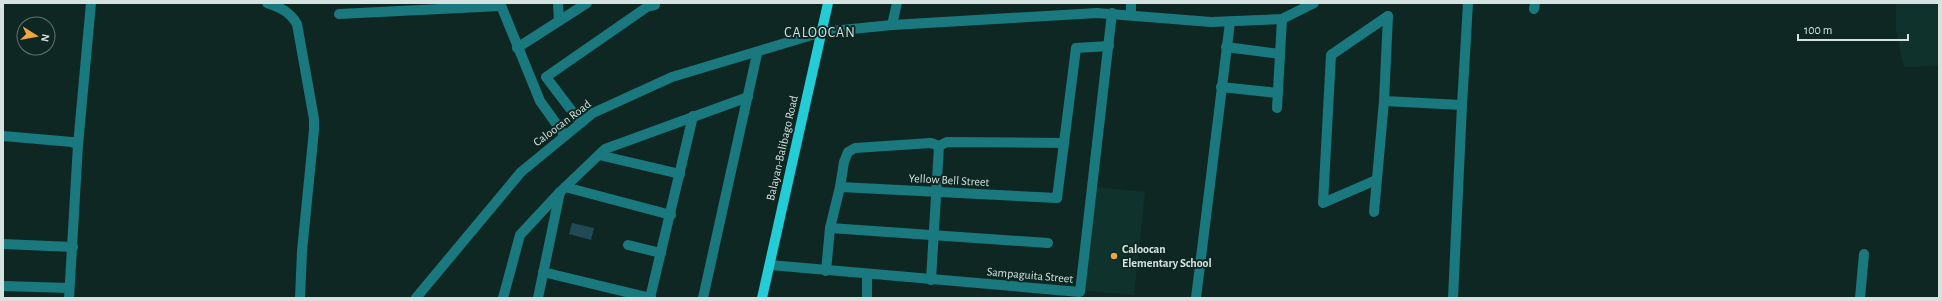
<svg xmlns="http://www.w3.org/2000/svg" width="1942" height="301" viewBox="0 0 1942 301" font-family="'Alegreya Sans',sans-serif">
  <rect width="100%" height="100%" fill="#0f2722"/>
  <g fill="#10322c">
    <polygon points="1896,3 1939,3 1939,66 1904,67 1896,30"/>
    <polygon points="1096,187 1145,192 1134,295 1085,291"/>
  </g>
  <polygon fill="#214956" points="572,223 594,228 591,240 569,234"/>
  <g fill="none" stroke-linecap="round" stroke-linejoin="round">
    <g stroke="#19797f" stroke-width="10">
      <path d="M 267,3 C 281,8 289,11 297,24 L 314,119 L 314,130 L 302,251 L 300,298"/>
      <polyline points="500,3 540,101 565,136"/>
      <polyline points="558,3 559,21"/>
      <polyline points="1131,3 1131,15"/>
      <polyline points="1534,9 1535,3"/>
      <polyline points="339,14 500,6"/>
      <polyline points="892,25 897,3"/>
      <polyline points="1226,47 1280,54"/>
      <polyline points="517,48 587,3"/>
      <polyline points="1221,87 1278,93"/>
      <polyline points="1384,101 1462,105"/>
      <polyline points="1277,108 1282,19"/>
      <polyline points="581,123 546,77 647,7 655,5"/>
      <polyline points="3,136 72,142 78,145 69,298"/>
      <polyline points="78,145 91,3"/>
      <polyline points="939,146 947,142 1064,143"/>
      <polyline points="599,155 680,174"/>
      <polyline points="1376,180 1323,203 1331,55 1388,16"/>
      <polyline points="565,187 671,215"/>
      <polyline points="840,187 1057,198 1076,48 1109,46"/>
      <polyline points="1374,212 1384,101 1388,16"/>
      <polyline points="830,228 1048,243"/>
      <polyline points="3,244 73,247"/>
      <polyline points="628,245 661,253"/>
      <polyline points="770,265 1080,292 1112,13"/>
      <polyline points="826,271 830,228 840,187 844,162 848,152 855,148 931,143 939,146"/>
      <polyline points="543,272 651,298"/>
      <polyline points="931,280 939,146"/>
      <polyline points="3,286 69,288"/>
      <polyline points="416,298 521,172 593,113 672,77 822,32 892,25 1097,13 1211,22 1282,19 1314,3"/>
      <polyline points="503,298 520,235 560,192 605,149 748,97"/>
      <polyline points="538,298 560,192"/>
      <polyline points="650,298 693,116"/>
      <polyline points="703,298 757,54"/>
      <polyline points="867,298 867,274"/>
      <polyline points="1196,298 1230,22"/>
      <polyline points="1453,298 1462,105 1468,3"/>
      <polyline points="1860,298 1864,254"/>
    </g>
    <polyline stroke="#24cdd6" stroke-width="10" points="762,298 828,3"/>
  </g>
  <circle fill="#eea73d" stroke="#0f2722" stroke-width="1.5" cx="1114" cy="256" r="4"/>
  <g text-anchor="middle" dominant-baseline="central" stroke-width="4" stroke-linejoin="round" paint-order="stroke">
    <g font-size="12" fill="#d5e3e0" stroke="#0f2722">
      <text transform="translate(562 123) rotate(-37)">Caloocan Road</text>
      <text transform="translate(782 148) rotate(-77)">Balayan-Balibago Road</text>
      <text transform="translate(949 180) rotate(3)">Yellow Bell Street</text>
      <text transform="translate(1030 275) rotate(5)">Sampaguita Street</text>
    </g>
    <g font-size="12" font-weight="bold" fill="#d5e3e0" stroke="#0f2722" text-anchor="start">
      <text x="1122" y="249">Caloocan<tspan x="1122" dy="14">Elementary School</tspan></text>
    </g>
    <g font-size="14" letter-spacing="1" fill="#d5e3e0" stroke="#0f2722">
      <text x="820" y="33">CALOOCAN</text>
    </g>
  </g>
  <rect width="1942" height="301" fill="none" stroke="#d5e3e0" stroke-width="8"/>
  <g transform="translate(36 36) rotate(101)"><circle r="19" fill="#0f2722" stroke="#5e726e"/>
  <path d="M0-3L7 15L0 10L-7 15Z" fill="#eea73d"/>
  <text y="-6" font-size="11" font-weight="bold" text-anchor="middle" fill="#d5e3e0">N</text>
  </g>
  <path d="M1798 34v6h110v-6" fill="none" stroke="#d5e3e0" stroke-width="2"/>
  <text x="1804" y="34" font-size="12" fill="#d5e3e0" stroke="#0f2722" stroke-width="3" paint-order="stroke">100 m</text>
</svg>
